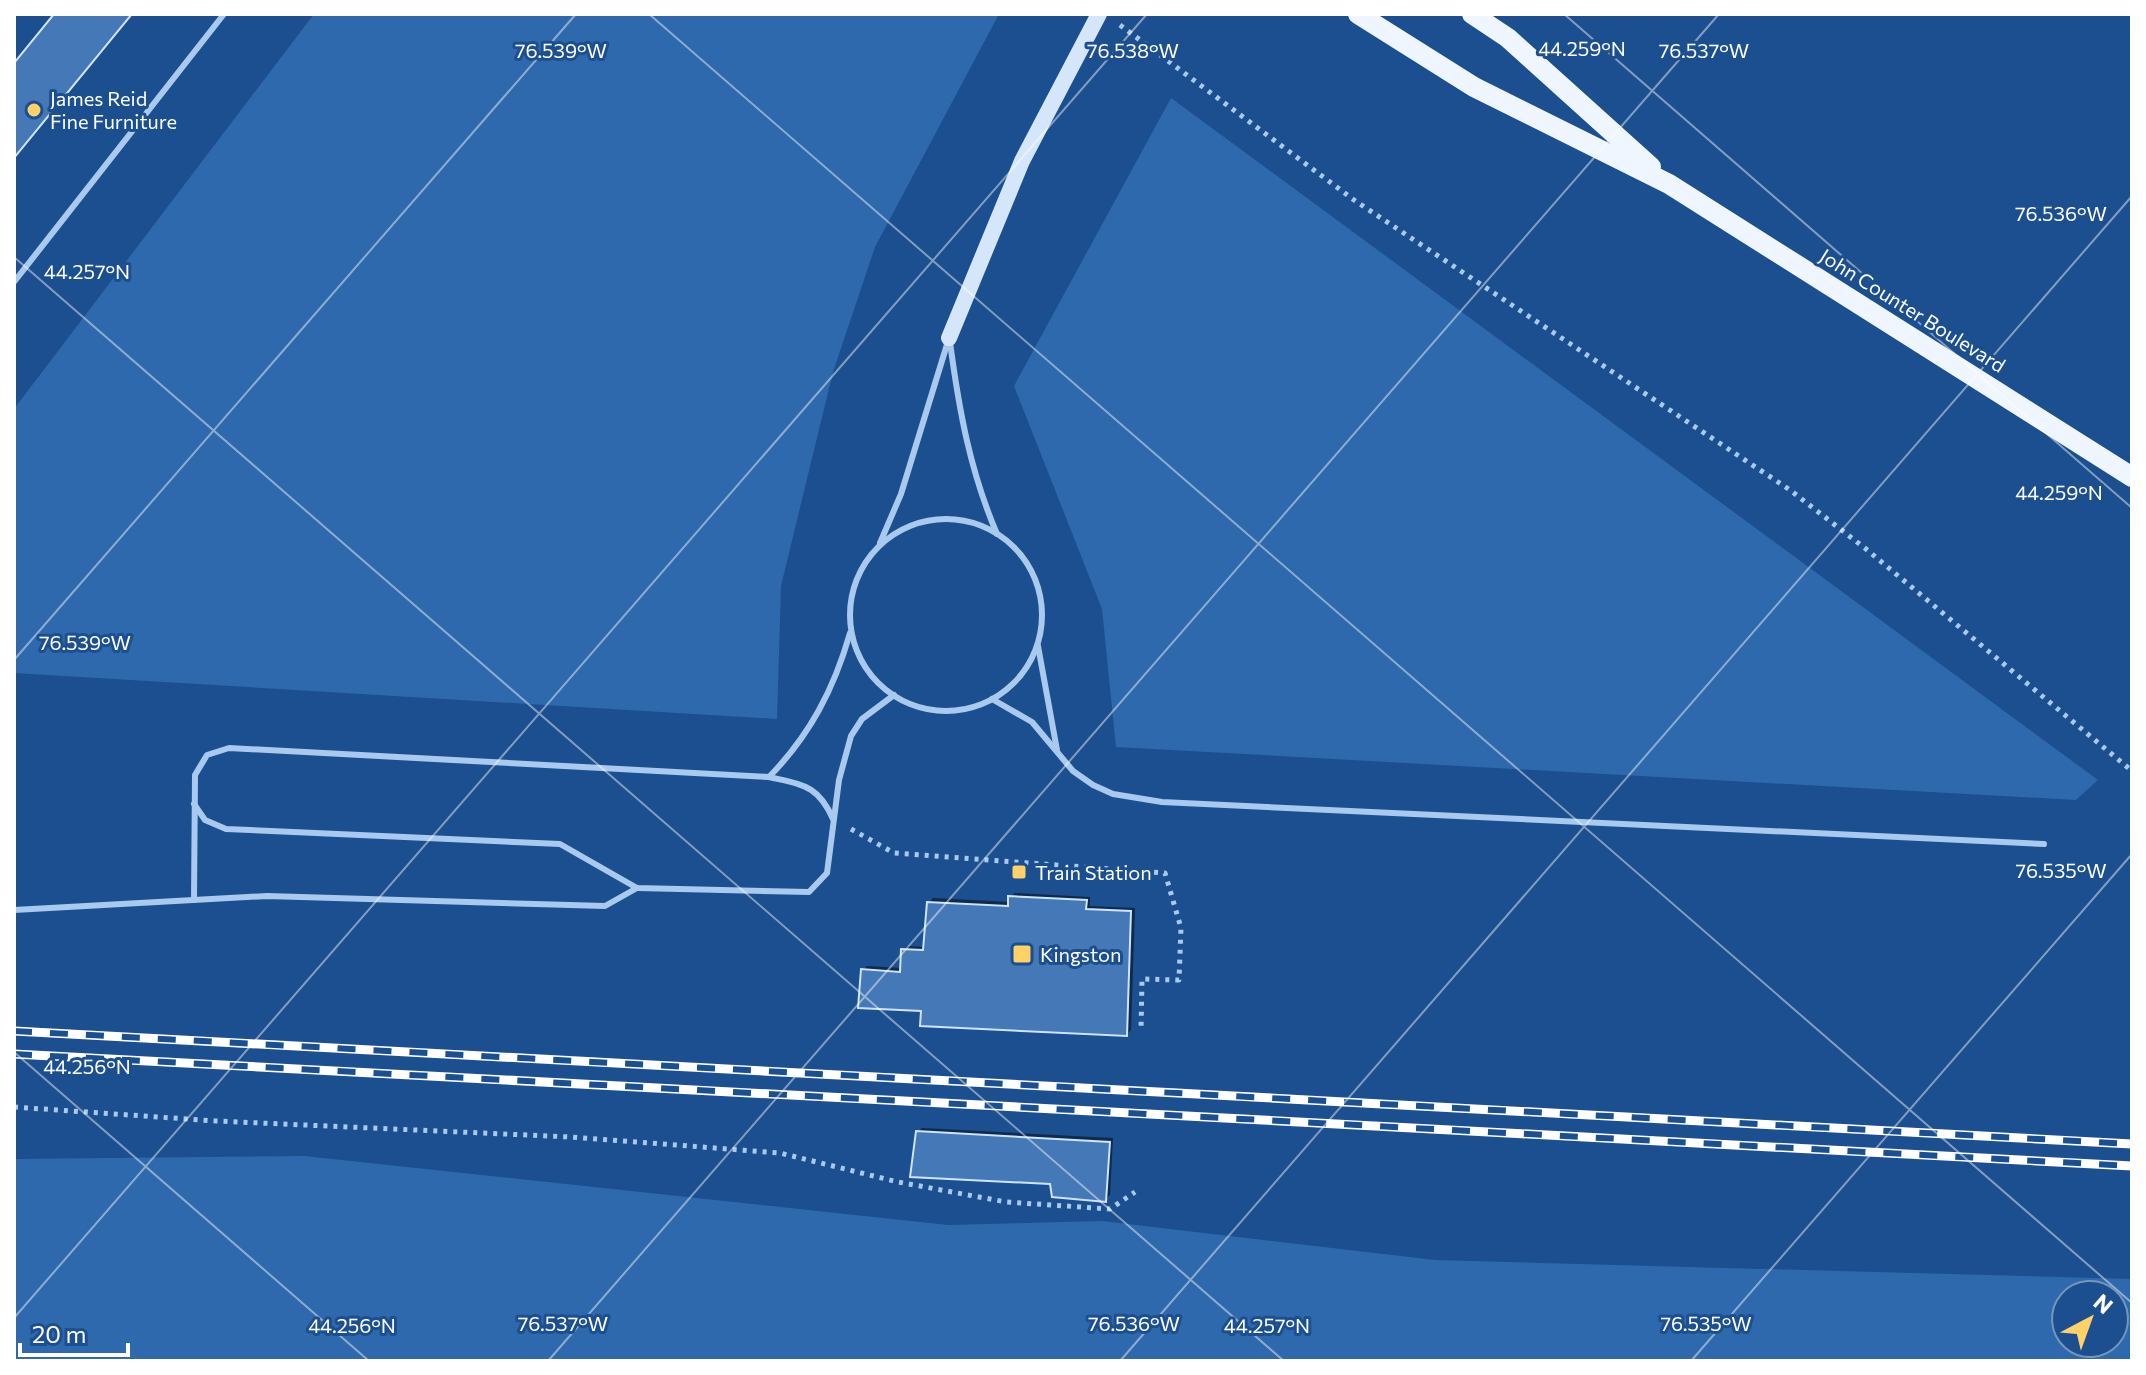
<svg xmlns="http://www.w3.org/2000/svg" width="2146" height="1375" viewBox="0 0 2146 1375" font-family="Commissioner,sans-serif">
  <rect width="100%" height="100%" fill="#1b4f8f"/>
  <g fill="#2e69ad" fill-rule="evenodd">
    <polygon points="314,14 999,14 875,247 833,372 781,586 777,719 14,673 14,409"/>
    <polygon points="1171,98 2098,780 2076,800 1116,747 1102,609 1014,386"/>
    <path d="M 304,1156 L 948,1225 L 1102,1221 L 1435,1260 L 2132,1279 L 2132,1361 L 14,1361 L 14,1159 ZM 2066,1295 L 2114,1295 L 2114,1343 L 2066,1343 Z"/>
  </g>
  <g fill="#0007">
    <polygon points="56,14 133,14 14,159 14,66"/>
    <polygon points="1014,893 1090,897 1090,906 1135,908 1131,1030 1127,1034 923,1009 863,970 867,966 902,968 903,950 907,946 925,947 929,903 933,898 1010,902"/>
    <polygon points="922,1128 1113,1138 1110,1195 1105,1200 1052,1182 918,1132"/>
  </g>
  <g fill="#4478b7" stroke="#cfe3fa" stroke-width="2">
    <polygon points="54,14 132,14 14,158 14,63"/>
    <polygon points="1008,896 1087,900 1086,909 1131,911 1127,1036 920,1026 921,1011 858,1008 861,969 900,972 901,949 923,950 927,902 1008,906"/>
    <polygon points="916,1131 1110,1142 1106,1202 1052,1197 1050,1184 910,1177"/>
  </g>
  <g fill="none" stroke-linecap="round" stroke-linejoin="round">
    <g stroke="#a9c9ee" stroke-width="5" stroke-dasharray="4 6" stroke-linecap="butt">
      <polyline points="1120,25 1354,200 1790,490 1866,549 2132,771"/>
      <polyline points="851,829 894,853 1165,873 1181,928 1179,980 1142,979 1141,1030"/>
      <polyline points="14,1107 216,1121 571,1137 780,1153 898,1182 1006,1202 1110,1209 1135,1192"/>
    </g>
    <g stroke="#a9c9ee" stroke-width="6">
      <polyline points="14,282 224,14"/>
      <path d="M 950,342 C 959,410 970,471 997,534"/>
      <circle cx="946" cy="615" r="96"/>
      <polyline points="880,543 901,494 949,338"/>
      <polyline points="1038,646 1057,750"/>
      <polyline points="992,699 1032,722 1073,771 1093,785 1113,794 1162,802 2044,844"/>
      <path d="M 769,777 C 810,735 834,689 850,633"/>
      <polyline points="194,804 205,820 226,829 560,844 637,888 809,892 827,873 839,780 851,736 862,719 894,695"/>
      <path d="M 194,900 L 195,775 L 207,755 L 229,748 L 769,777 C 803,785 818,785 833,819"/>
      <polyline points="14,910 267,896 605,906 637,888"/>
    </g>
    <polyline stroke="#d6e6fa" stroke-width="16" points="949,338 1022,161 1099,14"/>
    <g stroke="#f0f6ff" stroke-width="20">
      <polyline points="1358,14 1474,87 1669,184 2132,477"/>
      <polyline points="1472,14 1508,38 1651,167"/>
    </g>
    <g stroke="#fff" stroke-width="9">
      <g id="rail">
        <polyline points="14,1031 2132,1144"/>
        <polyline points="14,1054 2132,1166"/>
      </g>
    </g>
    <use href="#rail" stroke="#1b4f8f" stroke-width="6" stroke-dasharray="18" stroke-linecap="butt"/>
  </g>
  <path fill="none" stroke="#fff" stroke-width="2" stroke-opacity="0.45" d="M 649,14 L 2132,1303M 1564,14 L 2132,508M 14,257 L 1284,1361M 14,660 L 576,14M 14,1052 L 369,1361M 14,1318 L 1147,14M 548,1361 L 1719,14M 1120,1361 L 2132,196M 1691,1361 L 2132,854"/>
  <g fill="#ffd166" stroke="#1b4f8f" stroke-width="3">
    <circle cx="34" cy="110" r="8"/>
    <rect x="1011" y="864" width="16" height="16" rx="4"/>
    <rect x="1012" y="944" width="20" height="20" rx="4"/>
  </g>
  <g text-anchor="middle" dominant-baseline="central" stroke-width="6" stroke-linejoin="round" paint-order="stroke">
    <g font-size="20" fill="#fff" stroke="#1b4f8f" text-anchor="start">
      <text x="50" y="98">James Reid<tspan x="50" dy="23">Fine Furniture</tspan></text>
      <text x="1035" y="872">Train Station</text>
      <text x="1040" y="954">Kingston</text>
    </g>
    <g font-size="20" fill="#fff" stroke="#1b4f8f">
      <text transform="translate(1913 310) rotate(32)">John Counter Boulevard</text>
    </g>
  </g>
  <g font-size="20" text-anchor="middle" fill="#fff" stroke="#1b4f8f" stroke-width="6" stroke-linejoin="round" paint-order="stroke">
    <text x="1582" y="56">44.259°N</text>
    <text x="561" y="58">76.539°W</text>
    <text x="1133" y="58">76.538°W</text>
    <text x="1704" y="58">76.537°W</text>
    <text x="2061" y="221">76.536°W</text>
    <text x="87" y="279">44.257°N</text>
    <text x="2059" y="500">44.259°N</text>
    <text x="85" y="650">76.539°W</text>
    <text x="2061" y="878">76.535°W</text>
    <text x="87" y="1074">44.256°N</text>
    <text x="563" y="1331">76.537°W</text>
    <text x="1134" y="1331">76.536°W</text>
    <text x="1706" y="1331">76.535°W</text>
    <text x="352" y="1333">44.256°N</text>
    <text x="1267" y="1333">44.257°N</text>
  </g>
  <rect width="2146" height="1375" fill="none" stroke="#ffffff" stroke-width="32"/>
  <g transform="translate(2090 1319) rotate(41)"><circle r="38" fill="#1b4f8f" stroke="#7695bc" stroke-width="2"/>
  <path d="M0-6L14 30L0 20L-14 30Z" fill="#ffd166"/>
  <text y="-12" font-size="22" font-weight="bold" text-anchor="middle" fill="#ffffff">N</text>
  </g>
  <path d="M20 1343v12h108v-12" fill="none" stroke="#ffffff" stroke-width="4"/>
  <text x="32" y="1343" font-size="24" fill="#ffffff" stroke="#1b4f8f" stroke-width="6" paint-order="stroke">20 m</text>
</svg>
